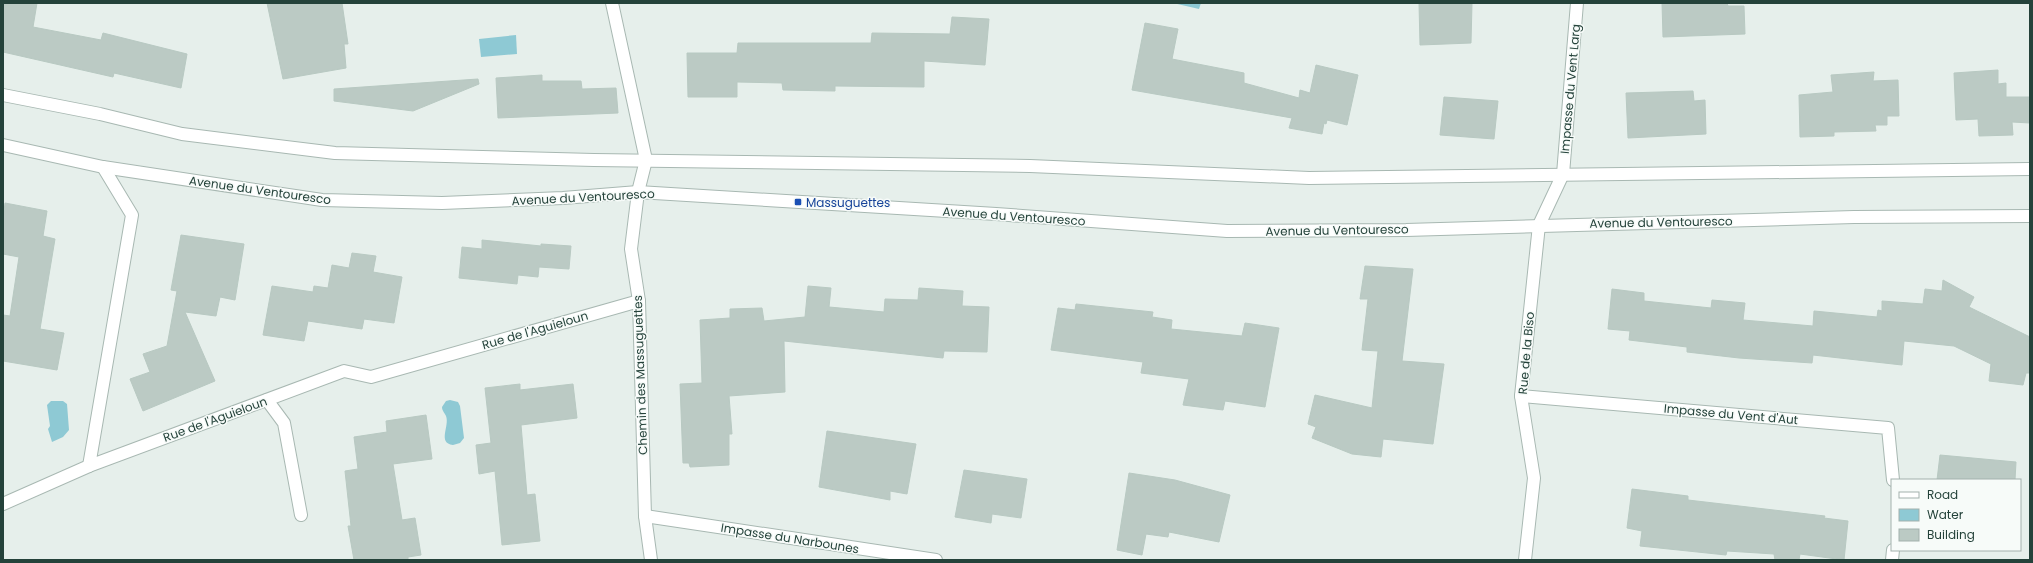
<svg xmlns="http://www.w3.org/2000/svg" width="2033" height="563" viewBox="0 0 2033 563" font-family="Poppins,sans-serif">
  <rect width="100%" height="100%" fill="#e6efeb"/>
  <g fill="#8ec9d4">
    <polygon points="1173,3 1201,3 1199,9"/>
    <polygon points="516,35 517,54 481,57 479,39"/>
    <path d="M 450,400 L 458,402 L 460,406 L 464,438 L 460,443 L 453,445 C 437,443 450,426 446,416 C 445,413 442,411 442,407 L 446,401 Z"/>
    <polygon points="51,401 63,401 67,404 69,430 63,437 52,442 48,429 50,426 47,405"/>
  </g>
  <g fill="#bbcac4" stroke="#b8c9c2">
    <polygon points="3,3 37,3 33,27 101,40 103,33 187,54 181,88 114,73 113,77 3,52"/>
    <polygon points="267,3 342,3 348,44 344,44 346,68 283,79"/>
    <polygon points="1419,3 1472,3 1471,43 1420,45"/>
    <polygon points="1662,3 1727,3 1728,6 1744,6 1745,34 1663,37"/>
    <polygon points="952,17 989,19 985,65 924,61 924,87 835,86 835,91 783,90 782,83 737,82 737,97 688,97 687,53 737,53 738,43 871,43 872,33 950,34"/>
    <polygon points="1145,23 1178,29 1172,59 1244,73 1244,83 1299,98 1300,90 1310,93 1316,65 1358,75 1347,125 1327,120 1326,124 1324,123 1322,134 1289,128 1292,118 1132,90"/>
    <polygon points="1998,70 1998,84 2006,83 2006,97 2030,97 2030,123 2012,122 2013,135 1979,136 1978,119 1956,120 1954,73"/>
    <polygon points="1874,72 1873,81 1898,80 1899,116 1887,116 1887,125 1875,125 1876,131 1834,132 1834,136 1800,137 1799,95 1833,92 1831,75"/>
    <polygon points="542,75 542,81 581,81 582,89 616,88 618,113 498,118 496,78"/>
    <polygon points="478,79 479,84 413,111 334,101 334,89"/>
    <polygon points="1693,91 1694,101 1705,100 1706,134 1628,138 1626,93"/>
    <polygon points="1444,97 1498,101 1494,139 1440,135"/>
    <polygon points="5,203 47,211 43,236 55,239 40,329 64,333 57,370 3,361 3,315 10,316 19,257 3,254 3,219"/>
    <polygon points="181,235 244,244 235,300 220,297 216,316 185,312 215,381 143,411 130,379 150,372 143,354 167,346 177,291 171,290"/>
    <polygon points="482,240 541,246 541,244 571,246 569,269 539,267 538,277 518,275 517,284 459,278 462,247 482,249"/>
    <polygon points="352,253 376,256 373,272 402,277 394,323 364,319 362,329 308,321 304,341 263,335 272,286 313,292 314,286 328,288 332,265 349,268"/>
    <polygon points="1365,266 1413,269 1402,361 1444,364 1433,444 1383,439 1381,457 1352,454 1312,438 1316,427 1308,424 1315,395 1372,408 1378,351 1362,350 1368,299 1360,299"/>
    <polygon points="1943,280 1974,297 1969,307 2030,337 2030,373 2026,373 2023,385 1989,381 1991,364 1954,346 1904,341 1902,365 1813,355 1812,363 1739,358 1687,352 1687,347 1629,340 1630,331 1608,329 1612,289 1644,293 1644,301 1711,308 1712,300 1745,303 1743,320 1813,326 1814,311 1877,317 1878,310 1882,311 1882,301 1923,304 1925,289 1942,291"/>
    <polygon points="808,286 831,288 829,307 884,312 885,299 918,300 919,288 963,291 962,306 989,307 987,352 944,351 943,358 784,341 785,392 729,396 732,434 729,434 729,465 690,467 689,463 683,463 680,384 702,383 700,320 730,318 730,309 762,308 764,321 805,317"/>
    <polygon points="1076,304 1153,312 1152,317 1172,320 1171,329 1242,336 1245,323 1279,328 1265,407 1225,401 1223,410 1183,405 1189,379 1141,373 1143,362 1051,350 1058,308 1075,310"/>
    <polygon points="520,384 520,390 573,384 577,418 521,425 527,495 535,494 540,541 502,545 495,471 479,474 476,445 491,443 485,388"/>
    <polygon points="426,415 432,459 393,464 402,520 415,518 421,555 408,557 408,560 354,560 348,526 351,526 345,471 358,469 354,437 387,432 386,421"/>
    <polygon points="827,431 916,444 907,494 890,491 890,500 819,487"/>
    <polygon points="1940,455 2016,462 2015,480 1937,480"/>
    <polygon points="964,470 1027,479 1021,518 992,514 991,523 955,517"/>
    <polygon points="1129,473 1175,480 1230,495 1219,542 1169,532 1168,537 1146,534 1142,555 1117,550"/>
    <polygon points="1632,489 1688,496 1688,500 1825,516 1824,518 1848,521 1844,560 1800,554 1799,560 1775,560 1774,554 1727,551 1726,555 1640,546 1642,531 1627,528"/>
  </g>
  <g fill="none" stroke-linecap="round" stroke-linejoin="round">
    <g stroke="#a8b8b2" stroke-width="14">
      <polyline id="service" points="1892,560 1893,550"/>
    </g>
    <g stroke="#a8b8b2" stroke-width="14">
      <g id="minor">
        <polyline points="612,3 646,160 638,192 631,249 639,301 645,516 651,560"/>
        <polyline points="3,95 100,114 182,134 335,153 594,160 1030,166 1309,178 2030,169"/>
        <polyline points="3,145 103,167 322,200 442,203 563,198 638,192 996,214 1227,231 1406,230 1854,217 2030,216"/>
        <polyline points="103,167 132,215 89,466 344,371 371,377 639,301"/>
        <polyline points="1521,396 1888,428 1893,480"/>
        <polyline points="267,400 284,423 301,515"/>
        <polyline points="3,504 89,466"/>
        <polyline points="645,516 936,560"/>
        <polyline points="1525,560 1534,478 1521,396 1539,225 1563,174 1577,3"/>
      </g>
    </g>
    <use href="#service" stroke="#fff" stroke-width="12"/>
    <use href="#minor" stroke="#fff" stroke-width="12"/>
  </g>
  <rect fill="#1a4fb4" stroke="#f7fbf9" stroke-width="1.5" x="794" y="198" width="8" height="8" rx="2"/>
  <g text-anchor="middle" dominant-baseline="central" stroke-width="3" stroke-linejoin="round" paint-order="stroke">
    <g font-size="12" fill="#24423a" stroke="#f7fbf9">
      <text transform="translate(1570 89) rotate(-85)">Impasse du Vent Larg</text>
      <text transform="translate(260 190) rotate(8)">Avenue du Ventouresco</text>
      <text transform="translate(583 197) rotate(-3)">Avenue du Ventouresco</text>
      <text transform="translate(1014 216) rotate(4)">Avenue du Ventouresco</text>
      <text transform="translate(1661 222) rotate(-1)">Avenue du Ventouresco</text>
      <text transform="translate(1337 230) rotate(-1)">Avenue du Ventouresco</text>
      <text transform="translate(535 330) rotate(-16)">Rue de l'Aguieloun</text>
      <text transform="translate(1526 353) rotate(-85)">Rue de la Biso</text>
      <text transform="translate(640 375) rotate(-92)">Chemin des Massuguettes</text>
      <text transform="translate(1731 414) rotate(5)">Impasse du Vent d'Aut</text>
      <text transform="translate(215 419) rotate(-20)">Rue de l'Aguieloun</text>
      <text transform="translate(790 538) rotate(9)">Impasse du Narbounes</text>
    </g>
    <g font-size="12" fill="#164399" stroke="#f7fbf9" text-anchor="start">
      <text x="806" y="202">Massuguettes</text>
    </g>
  </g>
  <rect width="2033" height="563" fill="none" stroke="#24423a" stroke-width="8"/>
  <rect x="1891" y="479" width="130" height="72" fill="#f7fbf9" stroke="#a3b1ad"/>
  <rect x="1899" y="492" width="20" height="6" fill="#ffffff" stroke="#a3b1ad"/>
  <text x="1927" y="499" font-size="12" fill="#24423a">Road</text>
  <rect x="1899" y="509" width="20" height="12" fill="#8ec9d4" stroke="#a3b1ad"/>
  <text x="1927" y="519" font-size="12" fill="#24423a">Water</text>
  <rect x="1899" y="529" width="20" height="12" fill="#bbcac4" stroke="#a3b1ad"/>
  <text x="1927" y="539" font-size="12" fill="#24423a">Building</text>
</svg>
